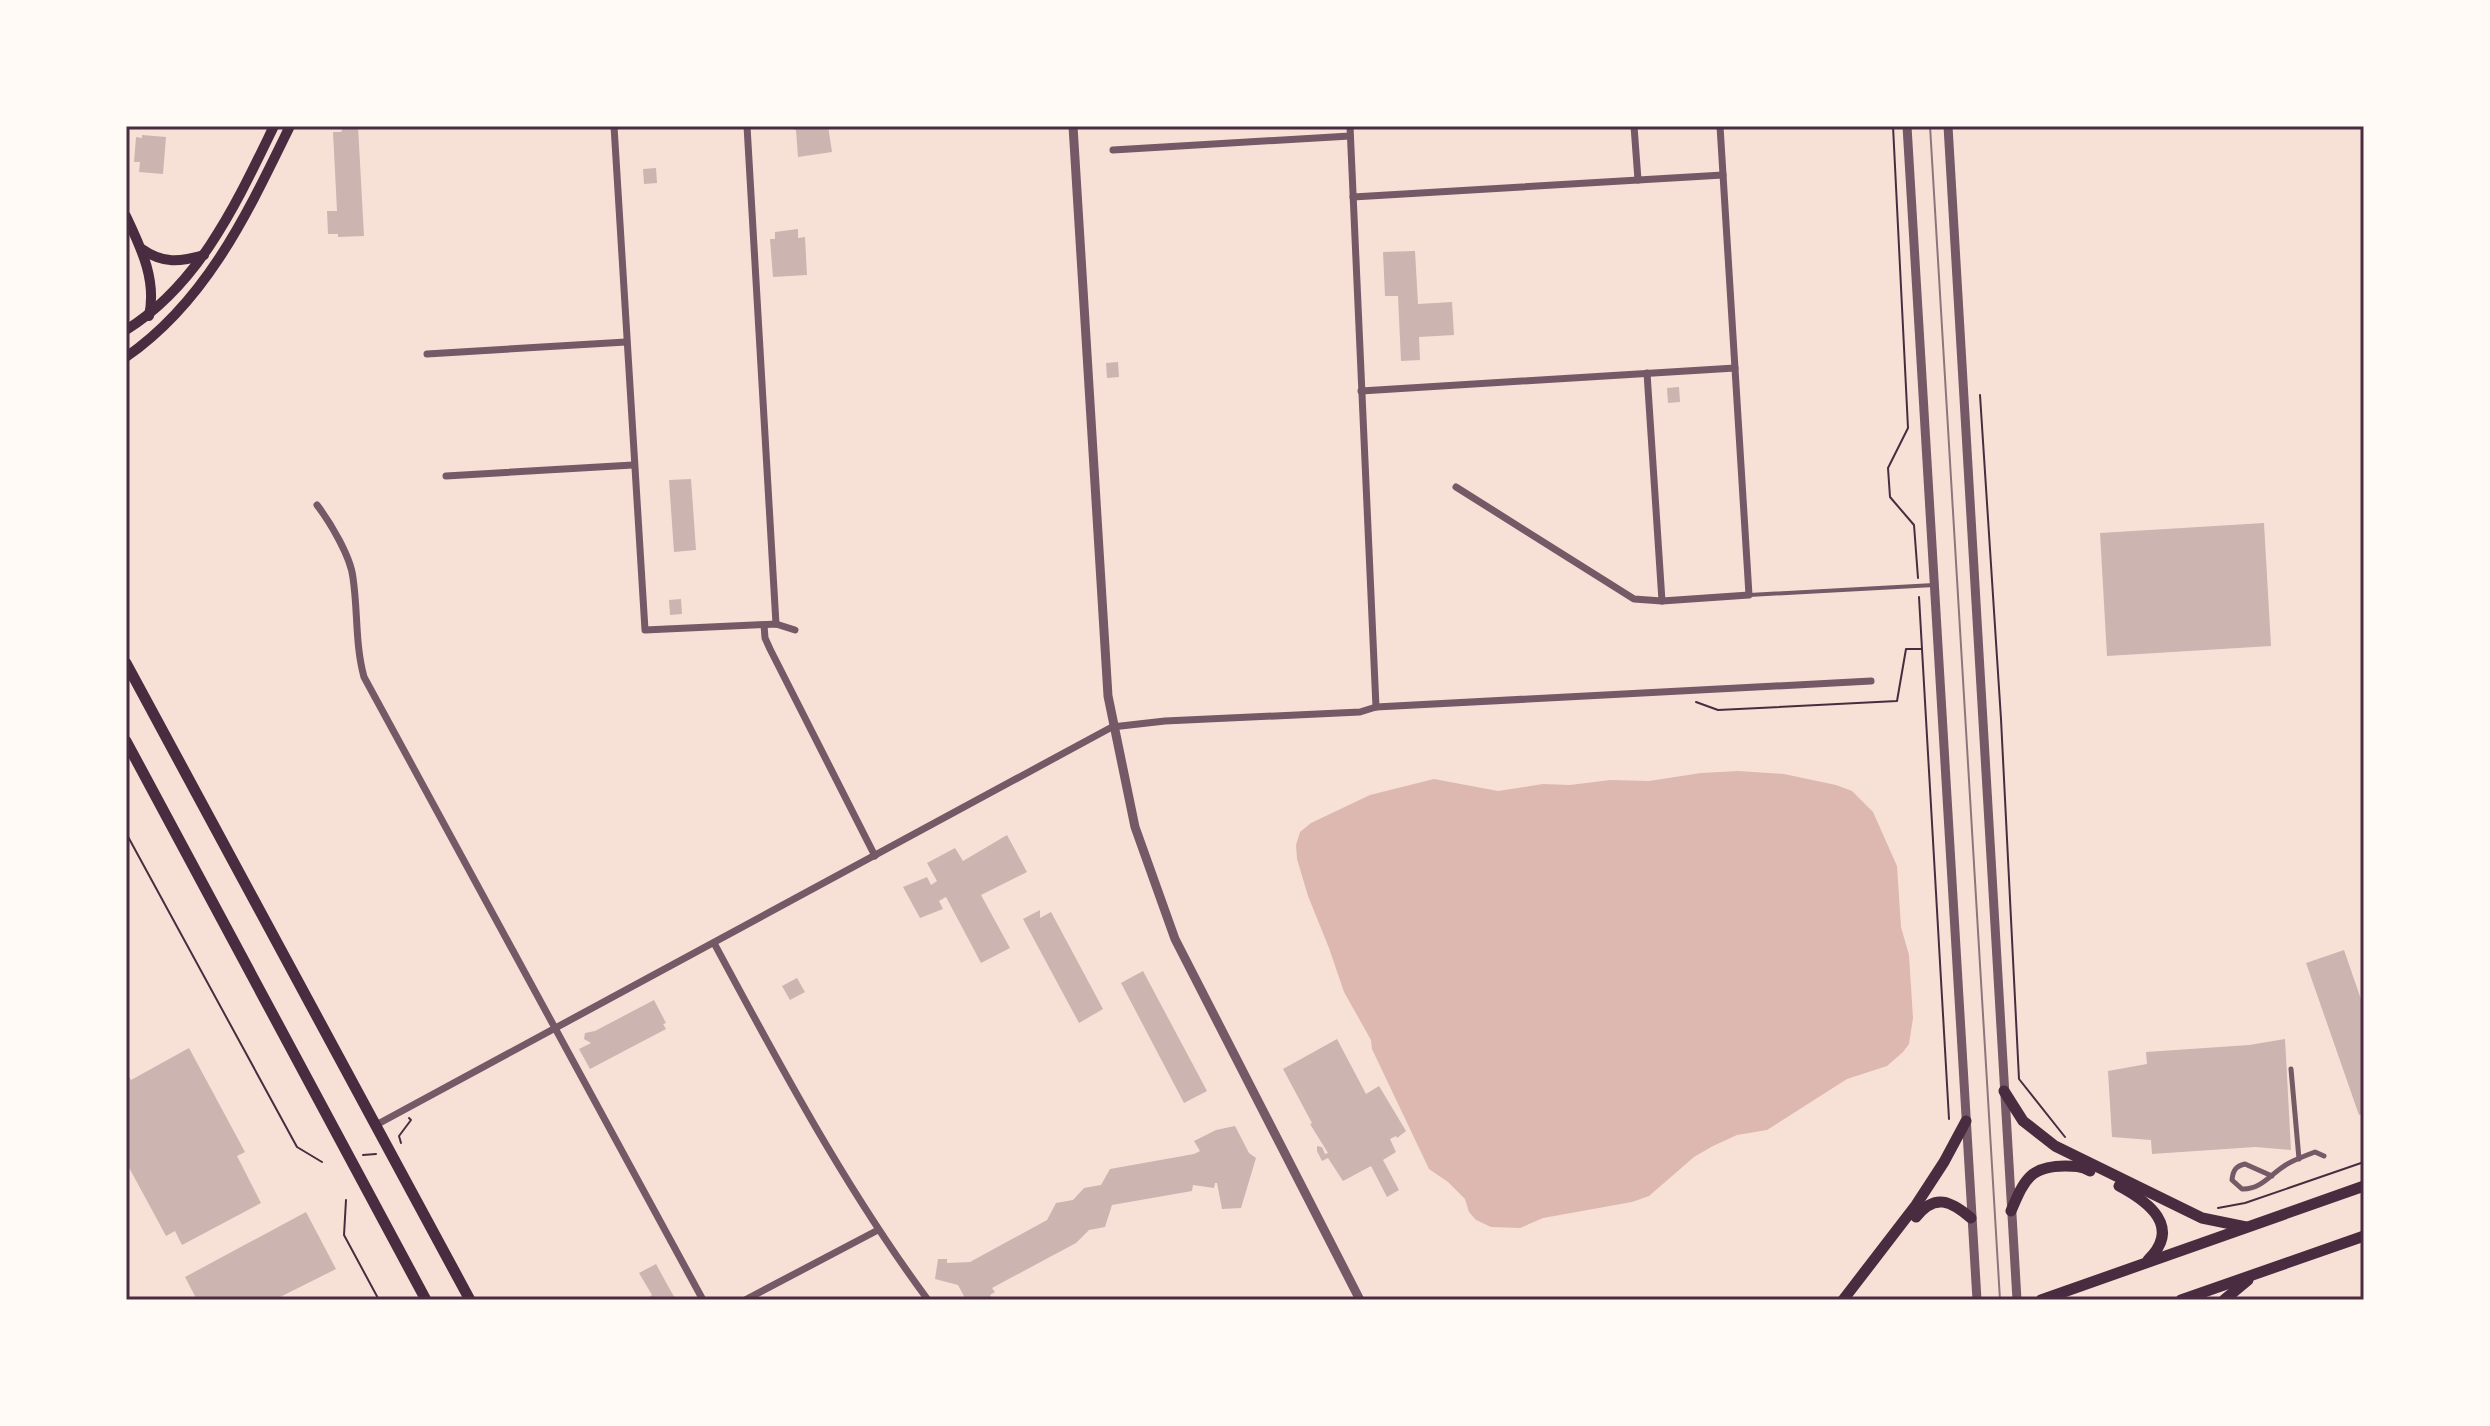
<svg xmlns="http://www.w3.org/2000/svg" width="2490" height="1426" viewBox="0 0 2490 1426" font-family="Cabin,sans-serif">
  <rect width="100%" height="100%" fill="#f7e1d7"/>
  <polygon fill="#dcb8b0" points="1738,771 1784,774 1836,785 1852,791 1873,812 1897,866 1901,927 1909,955 1913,1018 1909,1044 1903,1052 1887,1066 1847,1079 1767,1130 1737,1135 1713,1146 1694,1157 1649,1196 1632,1202 1543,1218 1520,1228 1491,1227 1476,1220 1469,1212 1465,1199 1448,1182 1429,1169 1372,1049 1371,1040 1344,992 1329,948 1308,896 1297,859 1296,845 1300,832 1311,823 1370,795 1434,779 1498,791 1543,784 1570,785 1610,780 1649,781 1701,773"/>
  <g fill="#ccb4b1">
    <polygon points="344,126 358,126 364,236 338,237 338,234 328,234 327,211 337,211 333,132 341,132"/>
    <polygon points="794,126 828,126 832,152 798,157 796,130 794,130"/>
    <polygon points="142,135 166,137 163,174 139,172 140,162 134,162 136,137 142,138"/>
    <polygon points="656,168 657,183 644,184 643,169"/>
    <polygon points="798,229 798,238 805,237 807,275 773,277 770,239 775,239 775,232"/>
    <polygon points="1415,251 1418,304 1452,302 1454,335 1419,337 1420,360 1401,361 1398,296 1385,296 1383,252"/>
    <polygon points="1118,362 1119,377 1107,378 1106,363"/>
    <polygon points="1679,387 1680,402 1668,403 1667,388"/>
    <polygon points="691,479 696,550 674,552 669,480"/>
    <polygon points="2264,523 2271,646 2107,656 2100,533"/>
    <polygon points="681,599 682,614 670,615 669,600"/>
    <polygon points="1007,835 1027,872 981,895 1010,948 981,963 946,897 939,901 943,909 920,918 903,887 927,877 931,885 937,881 927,863 955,848 963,861"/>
    <polygon points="1040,910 1040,918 1051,912 1103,1009 1079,1023 1023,919"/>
    <polygon points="2344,950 2364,1008 2364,1113 2359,1115 2306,963"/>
    <polygon points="1143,971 1207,1091 1184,1103 1121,983"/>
    <polygon points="797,978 805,992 790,1000 782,986"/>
    <polygon points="654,1000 666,1023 663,1024 666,1029 590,1069 579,1049 591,1043 584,1039 585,1033 595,1031"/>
    <polygon points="1337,1039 1366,1094 1379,1086 1406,1131 1397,1138 1396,1136 1390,1139 1396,1152 1383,1160 1399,1190 1387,1197 1371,1166 1343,1181 1328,1158 1322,1161 1317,1151 1317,1146 1322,1147 1325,1154 1328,1153 1310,1124 1312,1123 1283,1069"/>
    <polygon points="2285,1039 2291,1150 2255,1147 2152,1154 2151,1140 2112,1137 2108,1071 2147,1064 2146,1052 2249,1045"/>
    <polygon points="189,1048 245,1152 237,1156 261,1203 182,1245 175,1231 166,1236 126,1162 126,1071 131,1080"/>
    <polygon points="1235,1126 1249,1153 1256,1158 1241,1208 1222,1209 1217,1183 1215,1183 1214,1188 1193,1185 1192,1191 1112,1205 1105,1227 1089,1230 1076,1243 992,1288 995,1292 990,1295 993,1300 966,1300 958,1285 935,1279 938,1259 947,1259 947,1263 970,1262 1047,1220 1056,1203 1073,1200 1084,1188 1101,1185 1110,1169 1194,1154 1200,1151 1194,1141 1216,1130"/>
    <polygon points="306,1212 336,1269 274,1300 197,1300 185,1277"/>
    <polygon points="656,1264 668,1286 676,1300 651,1300 649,1297 652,1295 639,1273"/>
  </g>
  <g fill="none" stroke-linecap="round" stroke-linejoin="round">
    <g stroke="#4a2c40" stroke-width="2">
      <polyline points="1893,126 1908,428 1888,468 1890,497 1914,525 1918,578"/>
      <polyline points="1980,395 2001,719 2019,1079 2065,1137"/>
      <polyline points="1919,597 1949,1119"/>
      <polyline points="1696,702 1718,710 1897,701 1906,649 1921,649"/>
      <polyline points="126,833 297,1147 322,1162"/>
      <polyline points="401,1143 399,1136 411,1120 409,1118"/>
      <polyline points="363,1155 376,1154"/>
      <polyline points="346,1200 344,1235 379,1300"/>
      <polyline points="2218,1208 2245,1203 2364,1162"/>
    </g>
    <polyline stroke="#755966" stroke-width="4" points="1749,595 1934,585"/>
    <g stroke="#755966" stroke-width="5">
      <polyline points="2291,1069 2299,1159"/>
      <path d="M 2272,1176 L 2245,1164 C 2236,1166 2233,1170 2232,1180 L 2242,1189 C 2263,1190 2273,1170 2291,1162 C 2299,1158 2307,1155 2315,1152 L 2324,1156"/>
    </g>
    <g stroke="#755966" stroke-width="7">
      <polyline points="614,126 645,630 776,624 795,630"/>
      <polyline points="747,126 776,624"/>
      <polyline points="1350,126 1376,707"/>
      <polyline points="1634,126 1638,180"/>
      <polyline points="1113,150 1350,136"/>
      <polyline points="1353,197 1723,175"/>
      <polyline points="427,354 626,342"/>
      <polyline points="1647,373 1662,601"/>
      <polyline points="1361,391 1735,368"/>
      <polyline points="446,476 633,465"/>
      <polyline points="1456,487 1634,599 1662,601 1749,595 1720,126"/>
      <path d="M 317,505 C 330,522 351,557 353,578 C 358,611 355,644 364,677 L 703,1300"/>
      <polyline points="764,625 765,638 770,649 875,856"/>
      <path d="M 714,943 C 779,1064 846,1189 928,1300"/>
      <polyline points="376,1125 1112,727 1165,721 1360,712 1376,707 1871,681"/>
      <polyline points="745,1300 878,1230"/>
    </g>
    <g stroke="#755966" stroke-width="9">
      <polyline points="1073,126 1108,696 1135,827 1175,939 1360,1300"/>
      <polyline points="1907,126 1977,1300"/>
      <polyline points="1948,126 2017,1300"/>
    </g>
    <g stroke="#4a2c40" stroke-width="10">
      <path d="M 126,216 C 141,248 157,280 149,316"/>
      <path d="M 142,249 C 163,264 180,262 204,255"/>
      <path d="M 126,330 C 200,284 237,202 274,126"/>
      <path d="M 126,357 C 207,301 248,212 290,126"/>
    </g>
    <g stroke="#4a2c40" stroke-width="11">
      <polyline points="126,663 470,1300"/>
      <polyline points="126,741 426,1300"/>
      <polyline points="2004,1091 2023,1121 2055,1146 2202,1218 2246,1227"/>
      <path d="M 2119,1186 C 2149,1202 2182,1227 2148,1260"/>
      <path d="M 2011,1211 C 2024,1181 2029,1166 2065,1166 C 2074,1166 2081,1166 2090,1171"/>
      <path d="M 1916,1217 C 1935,1193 1951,1201 1971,1218"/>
      <polyline points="1843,1300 1916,1205 1944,1162 1966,1121"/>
      <polyline points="2041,1300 2364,1186"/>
      <polyline points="2181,1300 2364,1236"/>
      <polyline points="2224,1300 2248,1280"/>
    </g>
    <polyline stroke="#8f747c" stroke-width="2" points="1930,126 2000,1300"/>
  </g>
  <rect width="2490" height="1426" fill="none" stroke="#fffaf5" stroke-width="256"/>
  <rect x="128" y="128" width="2234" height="1170" fill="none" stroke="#4a2c40" stroke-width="3"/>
</svg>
